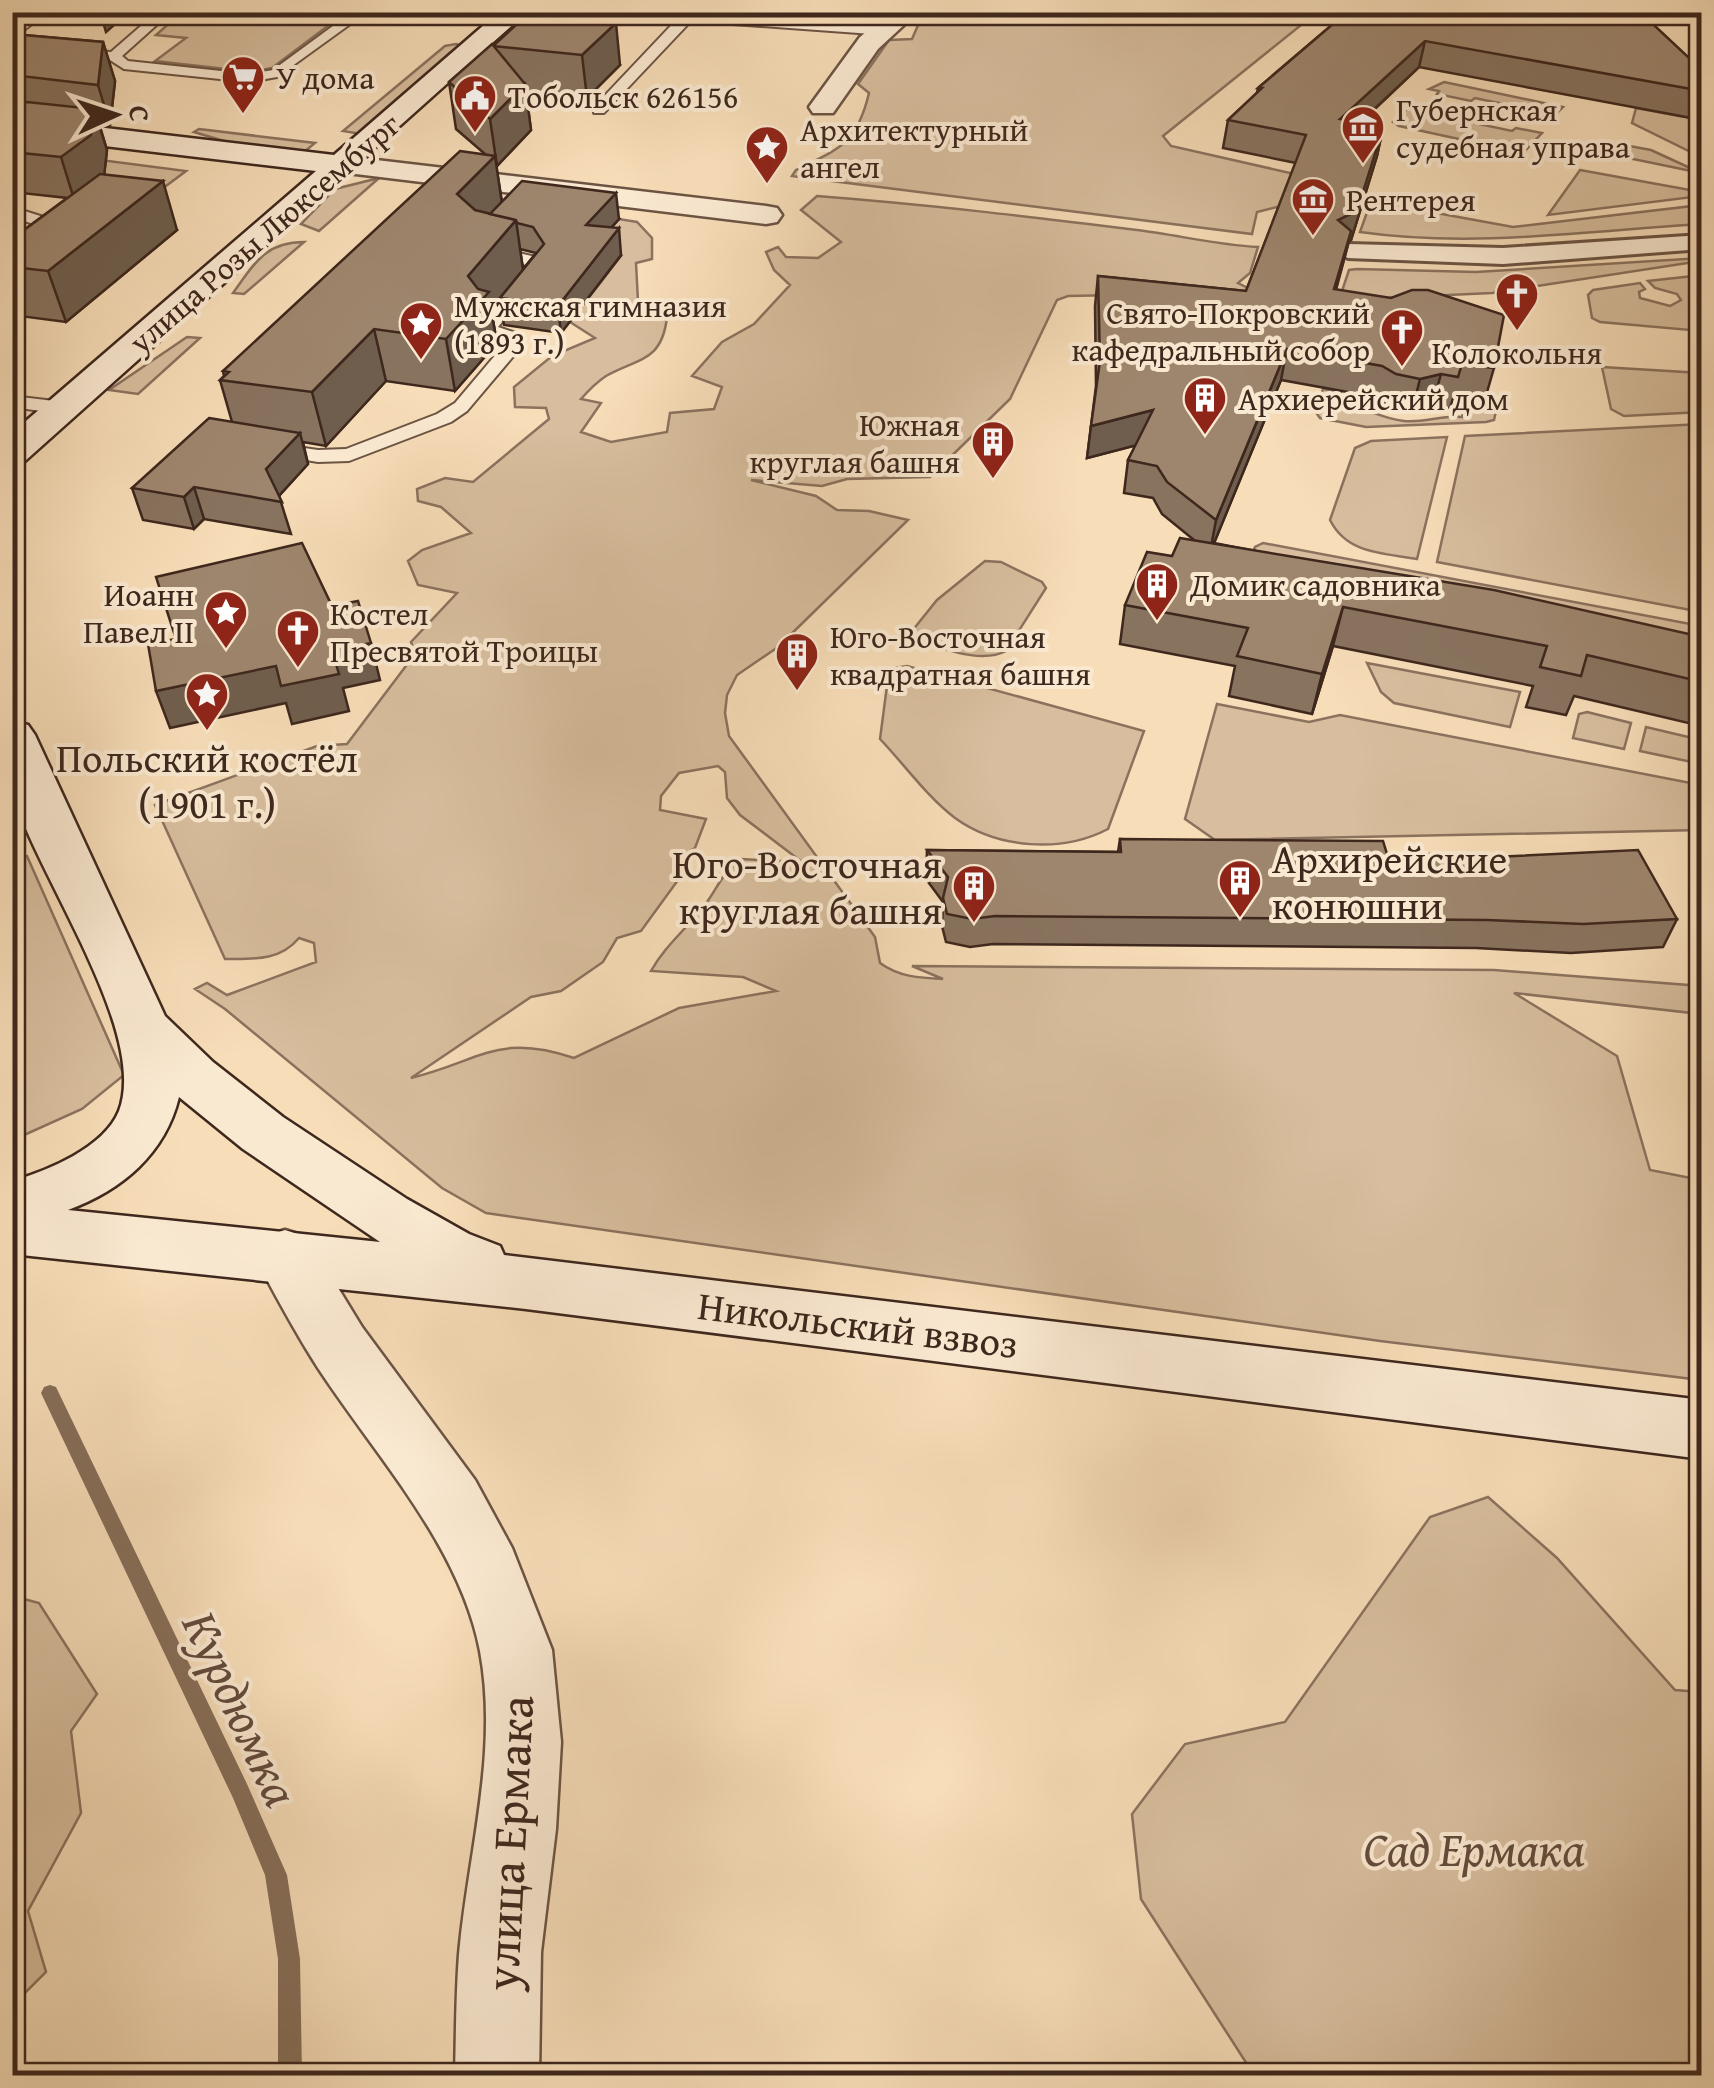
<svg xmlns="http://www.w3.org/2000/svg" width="1714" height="2088" viewBox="0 0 1714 2088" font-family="'Gentium Book Plus',serif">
  <rect width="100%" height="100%" fill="#f7ddb8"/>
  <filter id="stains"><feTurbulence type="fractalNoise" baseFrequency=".002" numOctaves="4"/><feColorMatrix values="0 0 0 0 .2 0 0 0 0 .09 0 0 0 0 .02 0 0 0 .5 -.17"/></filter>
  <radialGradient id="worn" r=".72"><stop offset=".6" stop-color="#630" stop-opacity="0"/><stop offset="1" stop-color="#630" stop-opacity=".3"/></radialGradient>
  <g fill="#d8be9e" stroke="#8b725e" stroke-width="2.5" fill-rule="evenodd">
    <polygon points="182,12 345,12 345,13 272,68 252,72 155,61 186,38 156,35"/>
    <path d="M 940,12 L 1316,13 L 1163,136 L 1171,146 L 1330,182 L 1285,205 L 1257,212 L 1252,234 L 792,176 L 796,170 C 839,149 857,144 869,93 L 858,84 L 889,40 L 912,39 L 922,16 Z"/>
    <polygon points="456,44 467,48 361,134 343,131 445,46"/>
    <polygon points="1444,82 1563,107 1552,118 1530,114 1532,110 1475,98 1471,101 1437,94 1439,91 1429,89"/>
    <polygon points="1408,108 1457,116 1455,119 1512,131 1516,128 1542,133 1523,153 1399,126 1393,122"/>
    <polygon points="1636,108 1701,120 1701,157 1632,123"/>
    <polygon points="199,129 315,143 304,152 234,144 194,132"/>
    <polygon points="1602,141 1651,150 1701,173 1594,151"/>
    <polygon points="23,150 186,171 158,192 12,159"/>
    <polygon points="1580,170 1701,192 1701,196 1548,215"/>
    <polygon points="379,178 319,231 301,224 335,189"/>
    <path d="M 817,196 C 924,204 1031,217 1137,230 C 1178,235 1217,245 1258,247 L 1250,273 L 1238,283 L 1254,291 L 1268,292 L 1068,296 L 1057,300 L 1010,399 L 930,477 L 847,479 L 822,486 L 751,480 L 816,496 L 837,510 L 869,511 L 908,520 L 778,647 L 737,675 L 727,695 L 725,713 L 729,736 L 875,937 L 880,963 C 899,977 920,978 943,979 L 912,966 L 1494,970 L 1701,986 L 1701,1014 L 1514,993 L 1617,1056 L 1650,1170 L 1701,1180 L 1701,1380 L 1380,1341 L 486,1213 L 442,1188 L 225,1009 L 195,989 L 207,983 L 227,995 L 316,962 L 314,943 L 299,938 C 280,961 254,959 225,959 L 155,805 L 317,746 L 347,744 L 415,654 L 411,642 L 457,593 L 418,585 L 408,561 L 422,550 L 471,533 L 441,507 L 418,501 L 417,489 L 445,478 L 473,482 L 549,419 L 546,408 L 515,407 L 514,387 L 552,356 L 595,338 L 570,322 L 621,256 L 589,251 L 619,219 L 637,222 L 652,238 L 652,259 L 636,263 L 638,301 L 667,317 C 662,362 638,358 606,376 C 597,382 588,391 581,399 L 601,403 L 581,432 L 611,442 L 667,432 L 670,413 L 714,409 L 722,387 L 692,376 L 722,342 L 754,324 L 790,285 L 774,270 L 766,252 L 778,247 L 786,257 L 818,258 L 841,242 L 801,210 ZM 718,766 L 725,772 L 727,798 L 740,815 L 802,862 L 741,859 C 723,872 719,885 707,902 C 689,927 666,944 651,971 L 743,977 L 776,991 L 679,1008 L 574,1058 C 498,1032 481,1061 411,1078 L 531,997 L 561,991 L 603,962 L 617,938 L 641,931 L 681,876 L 679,857 L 695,848 L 706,819 L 660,810 L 661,796 L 679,773 Z"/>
    <path d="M 1371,201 L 1513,227 L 1701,205 L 1701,224 C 1589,231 1472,248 1360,232 Z"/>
    <path d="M 304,242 L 244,294 L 233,293 C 254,264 265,242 304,242 Z"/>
    <polygon points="1701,258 1701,261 1492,293 1339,300 1349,270 1357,269 1476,272"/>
    <polygon points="1693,276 1701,279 1701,331 1600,322 1592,318 1588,295 1593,290 1640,283 1645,289 1639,292 1640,298 1670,306 1681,300 1677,294 1655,288 1648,281"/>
    <polygon points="187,337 200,338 138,394 109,390"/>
    <polygon points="1602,367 1701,373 1701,412 1624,416 1611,409"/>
    <path d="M 1323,389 L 1341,392 L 1339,402 C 1362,406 1381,419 1404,421 C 1424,423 1442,415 1462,417 L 1465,407 L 1496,411 L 1494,420 L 1486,422 L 1366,427 L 1320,418 L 1315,411 Z"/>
    <polygon points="1701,424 1701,612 1437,562 1465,436"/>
    <path d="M 1447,437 L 1417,559 C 1383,553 1347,554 1330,520 L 1355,448 L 1371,441 Z"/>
    <polygon points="1263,543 1701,626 1701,671 1239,591 1255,547"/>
    <path d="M 985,561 L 1001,562 L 1042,582 L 1046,588 L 1006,651 C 981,664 933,649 912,631 L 937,600 Z"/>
    <polygon points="1367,663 1520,692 1510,727 1394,703 1381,692"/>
    <path d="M 907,666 L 1144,731 L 1108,829 C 1062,853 998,849 955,818 C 927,797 904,764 880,739 L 888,678 L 895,668 Z"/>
    <polygon points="1217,704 1309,722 1340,715 1701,785 1701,830 1215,840 1185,819"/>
    <polygon points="1587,712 1631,723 1624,749 1573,738 1579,714"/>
    <polygon points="1646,727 1701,740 1701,764 1640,751"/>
    <polygon points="27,856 124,1075 82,1109 22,1136 13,1136 13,860"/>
    <polygon points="1488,1497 1557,1558 1675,1690 1701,1692 1701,2075 1254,2075 1141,1899 1132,1814 1185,1744 1285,1722 1430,1517"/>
    <polygon points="13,1596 39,1603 97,1694 71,1731 81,1813 28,1911 46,1972 13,2005"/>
  </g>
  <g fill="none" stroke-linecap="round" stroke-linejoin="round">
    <polygon fill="#876f5a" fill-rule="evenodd" points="50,1385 56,1387 247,1784 287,1875 300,1959 302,2076 278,2076 278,1959 265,1875 233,1798 41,1393 44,1387"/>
    <g stroke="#6c5444" stroke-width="4">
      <g id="service">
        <polygon points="33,12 48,12 12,39 12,28"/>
        <polygon points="157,12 171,12 122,56 128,61 249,74 273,70 352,12 367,12 277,77 249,82 124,69 110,60 12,54 12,46 111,52"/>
        <polygon points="698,12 886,27 892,31 886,35 691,21 604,113 594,113 594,107 681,15"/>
        <polygon points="12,207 75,227 77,234 12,281 12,268 61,233 12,217"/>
        <polygon points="484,245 536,257 544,270 498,327 519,334 521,347 467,411 451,422 349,461 318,462 263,453 263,445 270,443 318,450 346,449 437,414 455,403 503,346 504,341 489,338 480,327 528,270 524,264 478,253 476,250"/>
        <polygon points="12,396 63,402 72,408 63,414 12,407"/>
      </g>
    </g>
    <g stroke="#6c5444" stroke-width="6">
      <polygon id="pedestrian" points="1702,235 1702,249 1503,264 1348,258 1336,251 1348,244 1503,248"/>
    </g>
    <g stroke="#6c5444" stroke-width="5">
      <g id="minor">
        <polygon points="890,12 918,12 878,49 833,113 813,113 809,107 860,37"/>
        <polygon points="342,156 766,206 777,208 782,215 777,222 766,224 331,171 327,165 331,159"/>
        <path d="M 285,1230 L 307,1237 L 362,1327 L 475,1480 L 512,1548 L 552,1650 L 561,1742 L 556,1829 L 541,1952 L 539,2076 L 455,2076 C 456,2035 456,1994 459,1954 C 468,1853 499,1752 480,1651 C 460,1546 375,1455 318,1368 C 295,1332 274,1293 254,1255 L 263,1237 Z"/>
      </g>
    </g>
    <g stroke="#3e271d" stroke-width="5">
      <g id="secondary">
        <polygon points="499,12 527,12 25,461 12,464 12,433 316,171 12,135 12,117 334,155"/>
        <path d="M 12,721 L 28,725 L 35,735 L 165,1016 L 213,1062 L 283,1117 L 407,1199 L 469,1234 L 500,1246 L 504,1255 L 1702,1400 L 1702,1459 L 526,1309 L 12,1254 L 12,1181 C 47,1171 104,1148 119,1111 C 149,1033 38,877 14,797 C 7,775 12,744 12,721 ZM 179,1097 L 243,1149 L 380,1242 L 68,1210 C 122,1190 165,1154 179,1097 Z"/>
      </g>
    </g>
    <use href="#service" fill="#fae9d1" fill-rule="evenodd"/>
    <use href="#pedestrian" fill="#fae9d1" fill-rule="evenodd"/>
    <use href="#minor" fill="#fae9d1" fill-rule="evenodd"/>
    <use href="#secondary" fill="#fae9d1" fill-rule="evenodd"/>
  </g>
  <g fill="#88735f" stroke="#3e271d" stroke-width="2.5" fill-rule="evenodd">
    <polygon points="1347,12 1702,91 1702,120 1419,67 1360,123 1383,128 1377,156 1351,240 1349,241 1336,290 1494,368 1485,399 1454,395 1450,408 1432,406 1412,411 1388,406 1375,397 1281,380 1214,543 1702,637 1701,726 1574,696 1566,715 1526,707 1533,686 1333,646 1312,714 1229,696 1235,666 1120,644 1125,605 1172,556 1194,540 1162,514 1153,498 1124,493 1128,460 1136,445 1087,458 1096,386 1095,306 1098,276 1246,291 1296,163 1223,148 1228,120 1257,93 1258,88"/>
    <path d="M 528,14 L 620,65 L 587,98 L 526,92 L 531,130 L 497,166 L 496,165 L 502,202 L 619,219 L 611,228 L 621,255 L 561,333 L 504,325 L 500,298 L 491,309 L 497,343 L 455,391 L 386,381 L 326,446 L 303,442 L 308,464 L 279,496 L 291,534 L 204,519 L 194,529 L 143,520 L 132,488 L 232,422 L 220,380 L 224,376 L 223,371 L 485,154 L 456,129 L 449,82 ZM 520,249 L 536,253 L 523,269 Z"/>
    <polygon points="12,34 103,42 115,81 110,125 99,123 107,150 104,174 177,230 66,322 12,315 12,239 67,198 12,192"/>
    <polygon points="1120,839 1472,858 1677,919 1663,947 1571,953 1476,948 993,944 970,947 946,942 942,926 943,902 926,879 927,850 1118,852"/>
  </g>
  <g fill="#6f5e4d" stroke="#3e271d" stroke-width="2.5">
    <polygon points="100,12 129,12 106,32"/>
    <polygon points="616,23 620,65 587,98 582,55"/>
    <polygon points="1425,41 1419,67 1334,147 1340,119"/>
    <polygon points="103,42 115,81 110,125 98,85"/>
    <polygon points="525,84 531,130 497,166 490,119"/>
    <polygon points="94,109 107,150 104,177 74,199 61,157"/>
    <polygon points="1383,128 1377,156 1351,240 1349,241 1327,320 1338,220"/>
    <polygon points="495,156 502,204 465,243 457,194"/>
    <polygon points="163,181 177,230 66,322 48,271"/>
    <polygon points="616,193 619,219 589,251 586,225"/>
    <polygon points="516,220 523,270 491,309 497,343 455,391 446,339 468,276"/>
    <polygon points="619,228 621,255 561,333 558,306"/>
    <polygon points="374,329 386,381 326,446 312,392"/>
    <polygon points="1287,349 1281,380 1210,553 1216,520"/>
    <polygon points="1441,374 1432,406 1412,411 1420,379"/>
    <polygon points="1153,410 1149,442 1087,458 1091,426"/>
    <polygon points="300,433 308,464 275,500 266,469"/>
    <polygon points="194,487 204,519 194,529 184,497"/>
    <polygon points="1343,607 1333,646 1312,714 1322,674"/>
    <polygon points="371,643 380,680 343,688 349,711 292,724 286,703 170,728 156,691"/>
  </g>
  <g fill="#9e866e" stroke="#3e271d" stroke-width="2.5">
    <polygon points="535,12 556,12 616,23 582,55 493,46 528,14"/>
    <polygon points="1347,12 1640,12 1702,70 1702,91 1425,41 1340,119 1383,128 1357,211 1338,220 1351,231 1334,289 1391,298 1412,290 1428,290 1504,315 1494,368 1462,364 1458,377 1441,374 1420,379 1396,374 1382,366 1287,349 1216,520 1167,482 1157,466 1128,460 1153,410 1091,426 1100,361 1098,276 1246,291 1306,135 1228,120 1262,88 1258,88"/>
    <polygon points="12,34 103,42 98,85 12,75"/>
    <polygon points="492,44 525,84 490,119 449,82"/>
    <polygon points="27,102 94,109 91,135 61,157 12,152 12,109"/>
    <polygon points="460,151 495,156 457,194 475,210 516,220 468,276 478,289 489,292 446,339 374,329 312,392 220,380 229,372 223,371"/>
    <polygon points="100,174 163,181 48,271 12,267 12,239"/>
    <polygon points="522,181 616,193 586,225 619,228 558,306 500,298 544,244 533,227 517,223 516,220 490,214"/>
    <polygon points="209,418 300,433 266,469 282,502 194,487 184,497 132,488"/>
    <polygon points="1180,538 1494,590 1702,637 1702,682 1587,655 1581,676 1540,667 1547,646 1343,607 1322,674 1237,656 1248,628 1125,605 1147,552 1172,556"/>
    <polygon points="302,543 332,606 358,601 371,643 332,651 339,674 281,686 276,666 156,691 148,644 176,639 156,577"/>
    <polygon points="1120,839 1383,841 1387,854 1470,854 1472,858 1638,850 1677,919 1583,924 1487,920 995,916 972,919 947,914 943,898 948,877 927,850 1121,852"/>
  </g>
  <defs>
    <g id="supermarket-pin" transform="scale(2.25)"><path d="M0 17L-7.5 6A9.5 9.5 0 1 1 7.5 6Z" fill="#8f2418" stroke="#fae9d1"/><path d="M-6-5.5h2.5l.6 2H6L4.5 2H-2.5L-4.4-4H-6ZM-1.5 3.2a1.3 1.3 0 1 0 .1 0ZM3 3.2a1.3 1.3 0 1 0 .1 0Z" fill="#fff"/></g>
    <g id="civic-pin" transform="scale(2.25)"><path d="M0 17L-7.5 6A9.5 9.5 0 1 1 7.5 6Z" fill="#8f2418" stroke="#fae9d1"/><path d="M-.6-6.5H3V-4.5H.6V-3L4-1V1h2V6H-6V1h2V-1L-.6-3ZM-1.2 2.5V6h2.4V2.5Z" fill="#fff"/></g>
    <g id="museum-pin" transform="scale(2.25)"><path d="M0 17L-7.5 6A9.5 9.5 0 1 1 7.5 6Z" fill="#8f2418" stroke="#fae9d1"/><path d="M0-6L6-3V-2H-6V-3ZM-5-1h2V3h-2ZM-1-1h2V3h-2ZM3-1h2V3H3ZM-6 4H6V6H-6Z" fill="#fff"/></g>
    <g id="sight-pin" transform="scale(2.25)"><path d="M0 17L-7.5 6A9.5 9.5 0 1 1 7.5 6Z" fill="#8f2418" stroke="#fae9d1"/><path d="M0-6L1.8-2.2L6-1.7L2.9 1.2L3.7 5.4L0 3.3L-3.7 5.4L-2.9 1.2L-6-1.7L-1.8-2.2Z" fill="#fff"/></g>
    <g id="church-pin" transform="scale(2.25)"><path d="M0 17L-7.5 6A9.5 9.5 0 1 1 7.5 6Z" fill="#8f2418" stroke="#fae9d1"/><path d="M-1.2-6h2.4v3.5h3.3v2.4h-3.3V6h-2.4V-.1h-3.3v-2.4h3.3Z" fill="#fff"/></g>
    <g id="building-pin" transform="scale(2.25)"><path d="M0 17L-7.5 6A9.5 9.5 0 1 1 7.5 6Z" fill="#8f2418" stroke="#fae9d1"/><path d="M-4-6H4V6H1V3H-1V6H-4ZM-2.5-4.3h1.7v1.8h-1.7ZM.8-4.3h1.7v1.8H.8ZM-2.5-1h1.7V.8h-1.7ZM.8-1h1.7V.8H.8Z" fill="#fff"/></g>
  </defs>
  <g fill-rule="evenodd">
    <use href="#supermarket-pin" x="243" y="77"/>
    <use href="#civic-pin" x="475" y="96"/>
    <use href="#museum-pin" x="1363" y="127"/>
    <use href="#sight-pin" x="767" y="147"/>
    <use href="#museum-pin" x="1313" y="199"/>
    <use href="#church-pin" x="1517" y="294"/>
    <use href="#sight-pin" x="421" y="323"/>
    <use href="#church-pin" x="1402" y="330"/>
    <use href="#building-pin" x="1205" y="398"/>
    <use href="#building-pin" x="993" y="442"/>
    <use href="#building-pin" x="1157" y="584"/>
    <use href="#sight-pin" x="226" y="612"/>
    <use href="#church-pin" x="298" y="631"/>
    <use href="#building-pin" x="797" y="654"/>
    <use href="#sight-pin" x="207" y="694"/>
    <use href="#building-pin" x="1240" y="881"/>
    <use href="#building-pin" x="974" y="886"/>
  </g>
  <g text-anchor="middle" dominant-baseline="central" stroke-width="8" stroke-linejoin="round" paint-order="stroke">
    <g font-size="32" fill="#3e271d" stroke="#fae9d1" text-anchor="start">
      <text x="276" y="77">У дома</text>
      <text x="508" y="96">Тобольск 626156</text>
      <text x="1396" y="109">Губернская<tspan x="1396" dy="37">судебная управа</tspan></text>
      <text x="800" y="129">Архитектурный<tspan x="800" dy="37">ангел</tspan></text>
      <text x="1346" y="199">Рентерея</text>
      <text x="454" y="305">Мужская гимназия<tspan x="454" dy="37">(1893 г.)</tspan></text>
      <text x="1370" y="312" text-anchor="end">Свято-Покровский<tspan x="1370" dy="37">кафедральный собор</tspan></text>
      <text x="1517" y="352" text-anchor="middle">Колокольня</text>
      <text x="1238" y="398">Архиерейский дом</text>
      <text x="960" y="424" text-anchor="end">Южная<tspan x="960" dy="37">круглая башня</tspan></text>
      <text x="1190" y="584">Домик садовника</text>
      <text x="194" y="594" text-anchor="end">Иоанн<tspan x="194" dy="37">Павел II</tspan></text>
      <text x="330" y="613">Костел<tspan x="330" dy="37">Пресвятой Троицы</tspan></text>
      <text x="830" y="636">Юго-Восточная<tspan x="830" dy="37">квадратная башня</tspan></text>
    </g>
    <g font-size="32" fill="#3e271d" stroke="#fae9d1">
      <text transform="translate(264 233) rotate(-41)">улица Розы Люксембург</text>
    </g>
    <g font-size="40" fill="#3e271d" stroke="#fae9d1">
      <text x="207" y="757">Польский костёл<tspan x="207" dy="46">(1901 г.)</tspan></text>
      <text x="1272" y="858" text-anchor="start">Архирейские<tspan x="1272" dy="46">конюшни</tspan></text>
      <text x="942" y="863" text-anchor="end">Юго-Восточная<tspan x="942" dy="46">круглая башня</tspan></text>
    </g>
    <g font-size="40" fill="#3e271d" stroke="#fae9d1">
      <text transform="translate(858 1324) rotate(7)">Никольский взвоз</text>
    </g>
    <g font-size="48" fill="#3e271d" stroke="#fae9d1">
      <text transform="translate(508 1843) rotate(-87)">улица Ермака</text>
    </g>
    <g font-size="48" font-style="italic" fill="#644d3d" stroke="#fae9d1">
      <text x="1474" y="1848">Сад Ермака</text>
    </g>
    <g font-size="50" font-style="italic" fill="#634b3c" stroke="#fae9d1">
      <text transform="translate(242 1708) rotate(65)">Курдюмка</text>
    </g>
  </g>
  <rect width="1714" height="2088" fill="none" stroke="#f7ddb8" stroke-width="50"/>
  <rect x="15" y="15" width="1684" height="2058" fill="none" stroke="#3e271d" stroke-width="5"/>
  <rect x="25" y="25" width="1664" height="2038" fill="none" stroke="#3e271d" stroke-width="2.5"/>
  <g transform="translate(115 115) rotate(87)" stroke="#fae9d1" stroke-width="8" paint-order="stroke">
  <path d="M0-8L18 38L0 25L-18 38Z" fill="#3e271d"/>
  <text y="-15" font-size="28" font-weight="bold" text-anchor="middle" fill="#3e271d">С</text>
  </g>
  <rect width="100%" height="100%" filter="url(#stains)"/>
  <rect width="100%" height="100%" fill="url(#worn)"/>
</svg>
